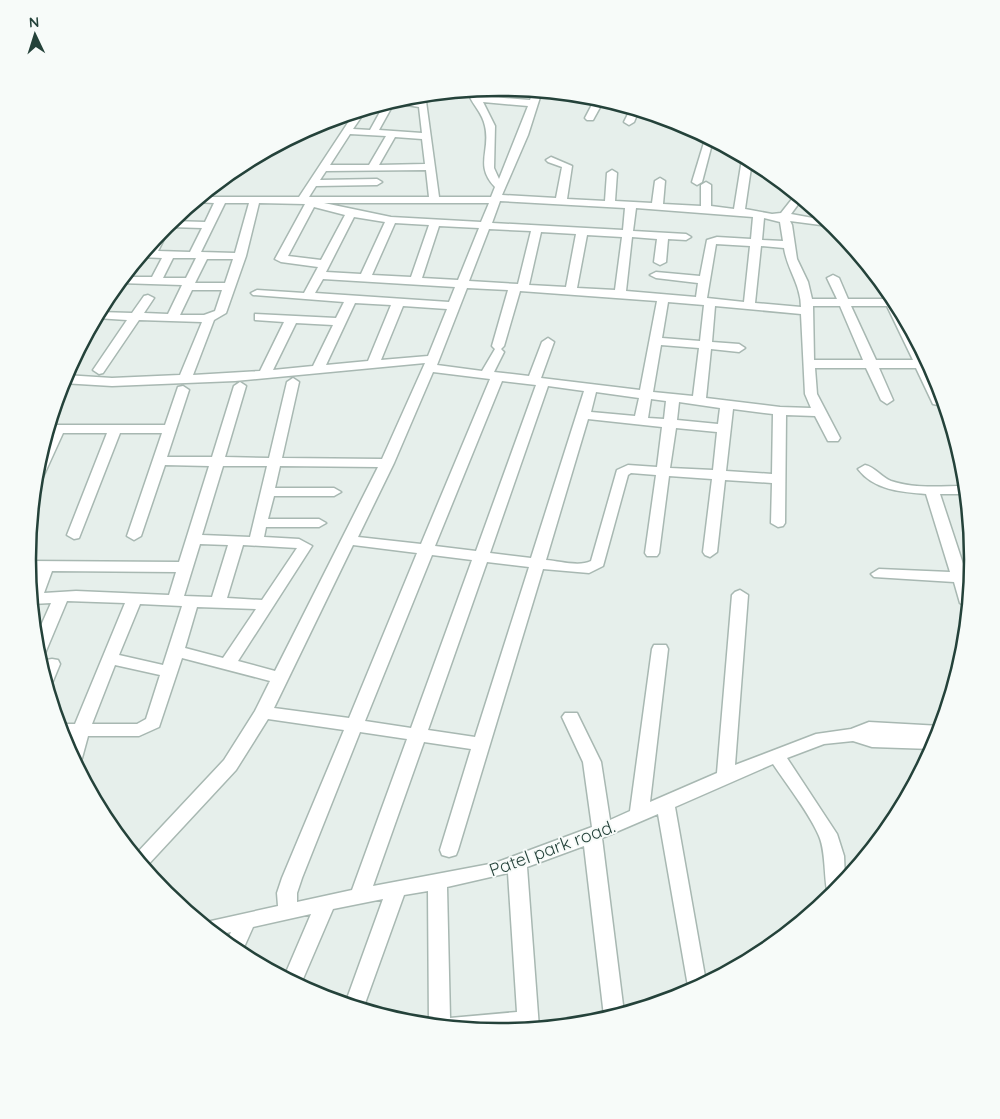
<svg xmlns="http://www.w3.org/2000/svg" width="1000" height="1119" viewBox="0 0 1000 1119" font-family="Quicksand,sans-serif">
  <rect width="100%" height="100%" fill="#e6efeb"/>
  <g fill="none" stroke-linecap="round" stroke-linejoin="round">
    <g stroke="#a8b8b2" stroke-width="3">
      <g id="minor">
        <polygon points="504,87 500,90 495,88"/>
        <path d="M 475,89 L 479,96 L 530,100 L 534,90 L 542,91 L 528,135 L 502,195 L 556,198 L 562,167 L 548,162 L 546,160 L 551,157 L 572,166 L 567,199 L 605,201 L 607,173 L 612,170 L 617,173 L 615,201 L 652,203 L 655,181 L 660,178 L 665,181 L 663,204 L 701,206 L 701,185 L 706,182 L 711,185 L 711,206 L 734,209 L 742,159 L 744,157 L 752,161 L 745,209 L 772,214 L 781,213 L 796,194 L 802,199 L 791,214 L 829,221 L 836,227 L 790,221 L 792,225 L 797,259 L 808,282 L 812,299 L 837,299 L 827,278 L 833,275 L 839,278 L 848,299 L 884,299 L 879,288 L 883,285 L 893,297 L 930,367 L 929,368 L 944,402 L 938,405 L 933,404 L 916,368 L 879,368 L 893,400 L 887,404 L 881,400 L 866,368 L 815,368 L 817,394 L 840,438 L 838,441 L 828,441 L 815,416 L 786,415 L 785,523 L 783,526 L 778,527 L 771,523 L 772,483 L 725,480 L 717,552 L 710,557 L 705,555 L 703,552 L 712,479 L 669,476 L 659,553 L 657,556 L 647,556 L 645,553 L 656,475 L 631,473 L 628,475 L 603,566 L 589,573 L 543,569 L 458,850 L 456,855 L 449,857 L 442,855 L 440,850 L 471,749 L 424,742 L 373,886 L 495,863 L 592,827 L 583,762 L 562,717 L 565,713 L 577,713 L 601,762 L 610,820 L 630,811 L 652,649 L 654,645 L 666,645 L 668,649 L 650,802 L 717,773 L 732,595 L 735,592 L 740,590 L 748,595 L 735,765 L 816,734 L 851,729 L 869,722 L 941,726 L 932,749 L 872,747 L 853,741 L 824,744 L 787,758 L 837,834 L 844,856 L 845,880 L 830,897 C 823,889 827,853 819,836 C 810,814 787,785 773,764 L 675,807 L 706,982 L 689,992 L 658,814 L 602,838 L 624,1013 L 605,1019 L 604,1016 L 584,846 L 527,867 L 539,1028 L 498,1032 L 429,1025 L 428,891 L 404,895 L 363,1009 L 345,1004 L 383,899 L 333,909 L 300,986 L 284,977 L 311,914 L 253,927 L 241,954 L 226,943 L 231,932 L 217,935 L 202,923 L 278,906 L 277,893 L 282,878 L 344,730 L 268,719 L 236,770 L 145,868 L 135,855 L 224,760 L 255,711 L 270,681 L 182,658 L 159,727 L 139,736 L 88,736 L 82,758 L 76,763 L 67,747 L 70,736 L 62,736 L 59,724 L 75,724 L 125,603 L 67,601 L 46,651 L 44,655 L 38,656 L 35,639 L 51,603 L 32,604 L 30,588 L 37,571 L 29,571 L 28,561 L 179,562 L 209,466 L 165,465 L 141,536 L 134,540 L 127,536 L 162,433 L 120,433 L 79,538 L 74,539 L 67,535 L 107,433 L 63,433 L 43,477 L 35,481 L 37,467 L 49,433 L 47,433 L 49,425 L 165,425 L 178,387 L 183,386 L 189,390 L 167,457 L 212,457 L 234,386 L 240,382 L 246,386 L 225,457 L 269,458 L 287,382 L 293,378 L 299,382 L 282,458 L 382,459 L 425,363 L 235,381 L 112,386 L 62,383 L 65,375 L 112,378 L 180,375 L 202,322 L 139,320 L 103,373 L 99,374 L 93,370 L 127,320 L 96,318 L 99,312 L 132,313 L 144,296 L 148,295 L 154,298 L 144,313 L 168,314 L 182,285 L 119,283 L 124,277 L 152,277 L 162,258 L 140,257 L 166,225 L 171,221 L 205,222 L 214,203 L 194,202 L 201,197 L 299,197 L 355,112 L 366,110 L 353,129 L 370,130 L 385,103 L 400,98 L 418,101 L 418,95 L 425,94 L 439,197 L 491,197 L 495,187 C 474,165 491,151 485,126 C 483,114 473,105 469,95 L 443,93 ZM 483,102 L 528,106 L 499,179 L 494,168 L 495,126 ZM 394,103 L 419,107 L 422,133 L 379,130 ZM 350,134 L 386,136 L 369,165 L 330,165 ZM 395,137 L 422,139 L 425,164 L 379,165 ZM 426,170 L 429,197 L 309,197 L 316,186 L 377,185 L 382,182 L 377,179 L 320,180 L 326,171 ZM 500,201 L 625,208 L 623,230 L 492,223 ZM 225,203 L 249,203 L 235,253 L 201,252 ZM 259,203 L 305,204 L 275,259 L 281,262 L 318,267 L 304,293 L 257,290 L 251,293 L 253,295 L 344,302 L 336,318 L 255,314 L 255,320 L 284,322 L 260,371 L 193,375 L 214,320 L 226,313 L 246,256 ZM 324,203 L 489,203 L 481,222 L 391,217 ZM 314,207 L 345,215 L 321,260 L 288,256 ZM 636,208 L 753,217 L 751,239 L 717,237 L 707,240 L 700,276 L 656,272 L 650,275 L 656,278 L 698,283 L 696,297 L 626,291 L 632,237 L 657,239 L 654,262 L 660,265 L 666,262 L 668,239 L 686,240 L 691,237 L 686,234 L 633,231 ZM 354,217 L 385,222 L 361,274 L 326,272 ZM 764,218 L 780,222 L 783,241 L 762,240 ZM 395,223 L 429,225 L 411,277 L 372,275 ZM 439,226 L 479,228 L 458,280 L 422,278 ZM 170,227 L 202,228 L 190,252 L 158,251 ZM 489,229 L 531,231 L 518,284 L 469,281 ZM 541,232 L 576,234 L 566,287 L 529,285 ZM 587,235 L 622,237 L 615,290 L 577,288 ZM 716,244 L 750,246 L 744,302 L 707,298 ZM 761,246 L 784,248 C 787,269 801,285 801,307 L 755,303 ZM 173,258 L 196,258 L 186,278 L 163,278 ZM 207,259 L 233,259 L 225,283 L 195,283 ZM 323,279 L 455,287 L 449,302 L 315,293 ZM 467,288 L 508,290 L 492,346 L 495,349 L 482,371 L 437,365 ZM 192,290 L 222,290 L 215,311 L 204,315 L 180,315 ZM 520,291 L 657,301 L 640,390 L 541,378 L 554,342 L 548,338 L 542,342 L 529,376 L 494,372 L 504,352 L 501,349 L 504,346 ZM 668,302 L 704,305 L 700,341 L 662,338 ZM 355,303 L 391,305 L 368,361 L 326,365 ZM 403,306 L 447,309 L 428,356 L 381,360 ZM 715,306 L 801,314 L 805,394 L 811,408 L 780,407 L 706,398 L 711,349 L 739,352 L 745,348 L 739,344 L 712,342 ZM 813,306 L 840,306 L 863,360 L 814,360 ZM 851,306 L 887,306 L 913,360 L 876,360 ZM 296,323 L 333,325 L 313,366 L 273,370 ZM 661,345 L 699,348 L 693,396 L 653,392 ZM 433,372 L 490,379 L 421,544 L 358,537 L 394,463 ZM 502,381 L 536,385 L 476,551 L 435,546 ZM 548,386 L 584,391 L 531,558 L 490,553 ZM 596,392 L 639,398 L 635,416 L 591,412 ZM 651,399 L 666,401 L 664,419 L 648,418 ZM 679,402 L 720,408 L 718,424 L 677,420 ZM 733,409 L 773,414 L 772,474 L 726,471 ZM 588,419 L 662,427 L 657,467 L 628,465 L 617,470 L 591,561 C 579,567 559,561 546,560 ZM 676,428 L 717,432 L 713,470 L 670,468 ZM 223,466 L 267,466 L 250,537 L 202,535 ZM 280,466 L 378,467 L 275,671 L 238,661 L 312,546 L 299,539 L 264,537 L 266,527 L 319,527 L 326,523 L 319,519 L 268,519 L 274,496 L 334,496 L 341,492 L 334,488 L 275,488 ZM 200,544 L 228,545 L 212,597 L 184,596 ZM 243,545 L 297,548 L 262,600 L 227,598 ZM 353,545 L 417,553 L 349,718 L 274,708 ZM 432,555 L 472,560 L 411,728 L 365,721 ZM 487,562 L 529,567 L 475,737 L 428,730 ZM 52,571 L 176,572 L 169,595 L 76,591 L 44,593 ZM 140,604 L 182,606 L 163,665 L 119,655 ZM 197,607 L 256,609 L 223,658 L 185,648 ZM 115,665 L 160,675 L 146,719 L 137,724 L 92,724 ZM 360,732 L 407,739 L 352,890 L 297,902 L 297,893 L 302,878 ZM 508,873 L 517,1012 L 450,1018 L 447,887 Z"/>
        <polygon points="596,97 604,100 593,120 587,120 585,118"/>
        <polygon points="631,108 639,110 634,122 629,125 624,122"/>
        <polygon points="706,136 713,140 702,182 697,185 692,182"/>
        <path d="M 865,465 C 875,467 881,477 891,481 C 914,489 941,486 965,486 L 966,494 L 940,494 L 966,573 L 971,574 L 968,608 L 960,603 L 954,582 L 874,577 L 871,574 L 879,569 L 950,572 L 926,494 C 901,492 874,490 858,469 Z"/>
        <polygon points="52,659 58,660 60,664 53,681 47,686 42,669 46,660"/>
      </g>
    </g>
    <use href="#minor" fill="#fff" fill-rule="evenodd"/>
  </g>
  <g text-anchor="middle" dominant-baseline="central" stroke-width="4" stroke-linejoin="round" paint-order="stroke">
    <g font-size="18" fill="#24423a" stroke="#f7fbf9">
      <text transform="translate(552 848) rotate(-20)">Patel park road.</text>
    </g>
  </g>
  <path d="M0 0H1000V1119H0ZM499 96H501A463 463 0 0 1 964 559V560A463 463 0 0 1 501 1023H499A463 463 0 0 1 36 560V559A463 463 0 0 1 499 96Z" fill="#f7fbf9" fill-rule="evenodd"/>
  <path fill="none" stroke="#24423a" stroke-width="2.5" d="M499 96H501A463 463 0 0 1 964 559V560A463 463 0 0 1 501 1023H499A463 463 0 0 1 36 560V559A463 463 0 0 1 499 96Z"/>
  <g transform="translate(35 35) rotate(356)" stroke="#f7fbf9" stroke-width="4" paint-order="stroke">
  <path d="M0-4L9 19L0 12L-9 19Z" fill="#24423a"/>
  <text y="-8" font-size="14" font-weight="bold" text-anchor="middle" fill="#24423a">N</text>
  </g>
</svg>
